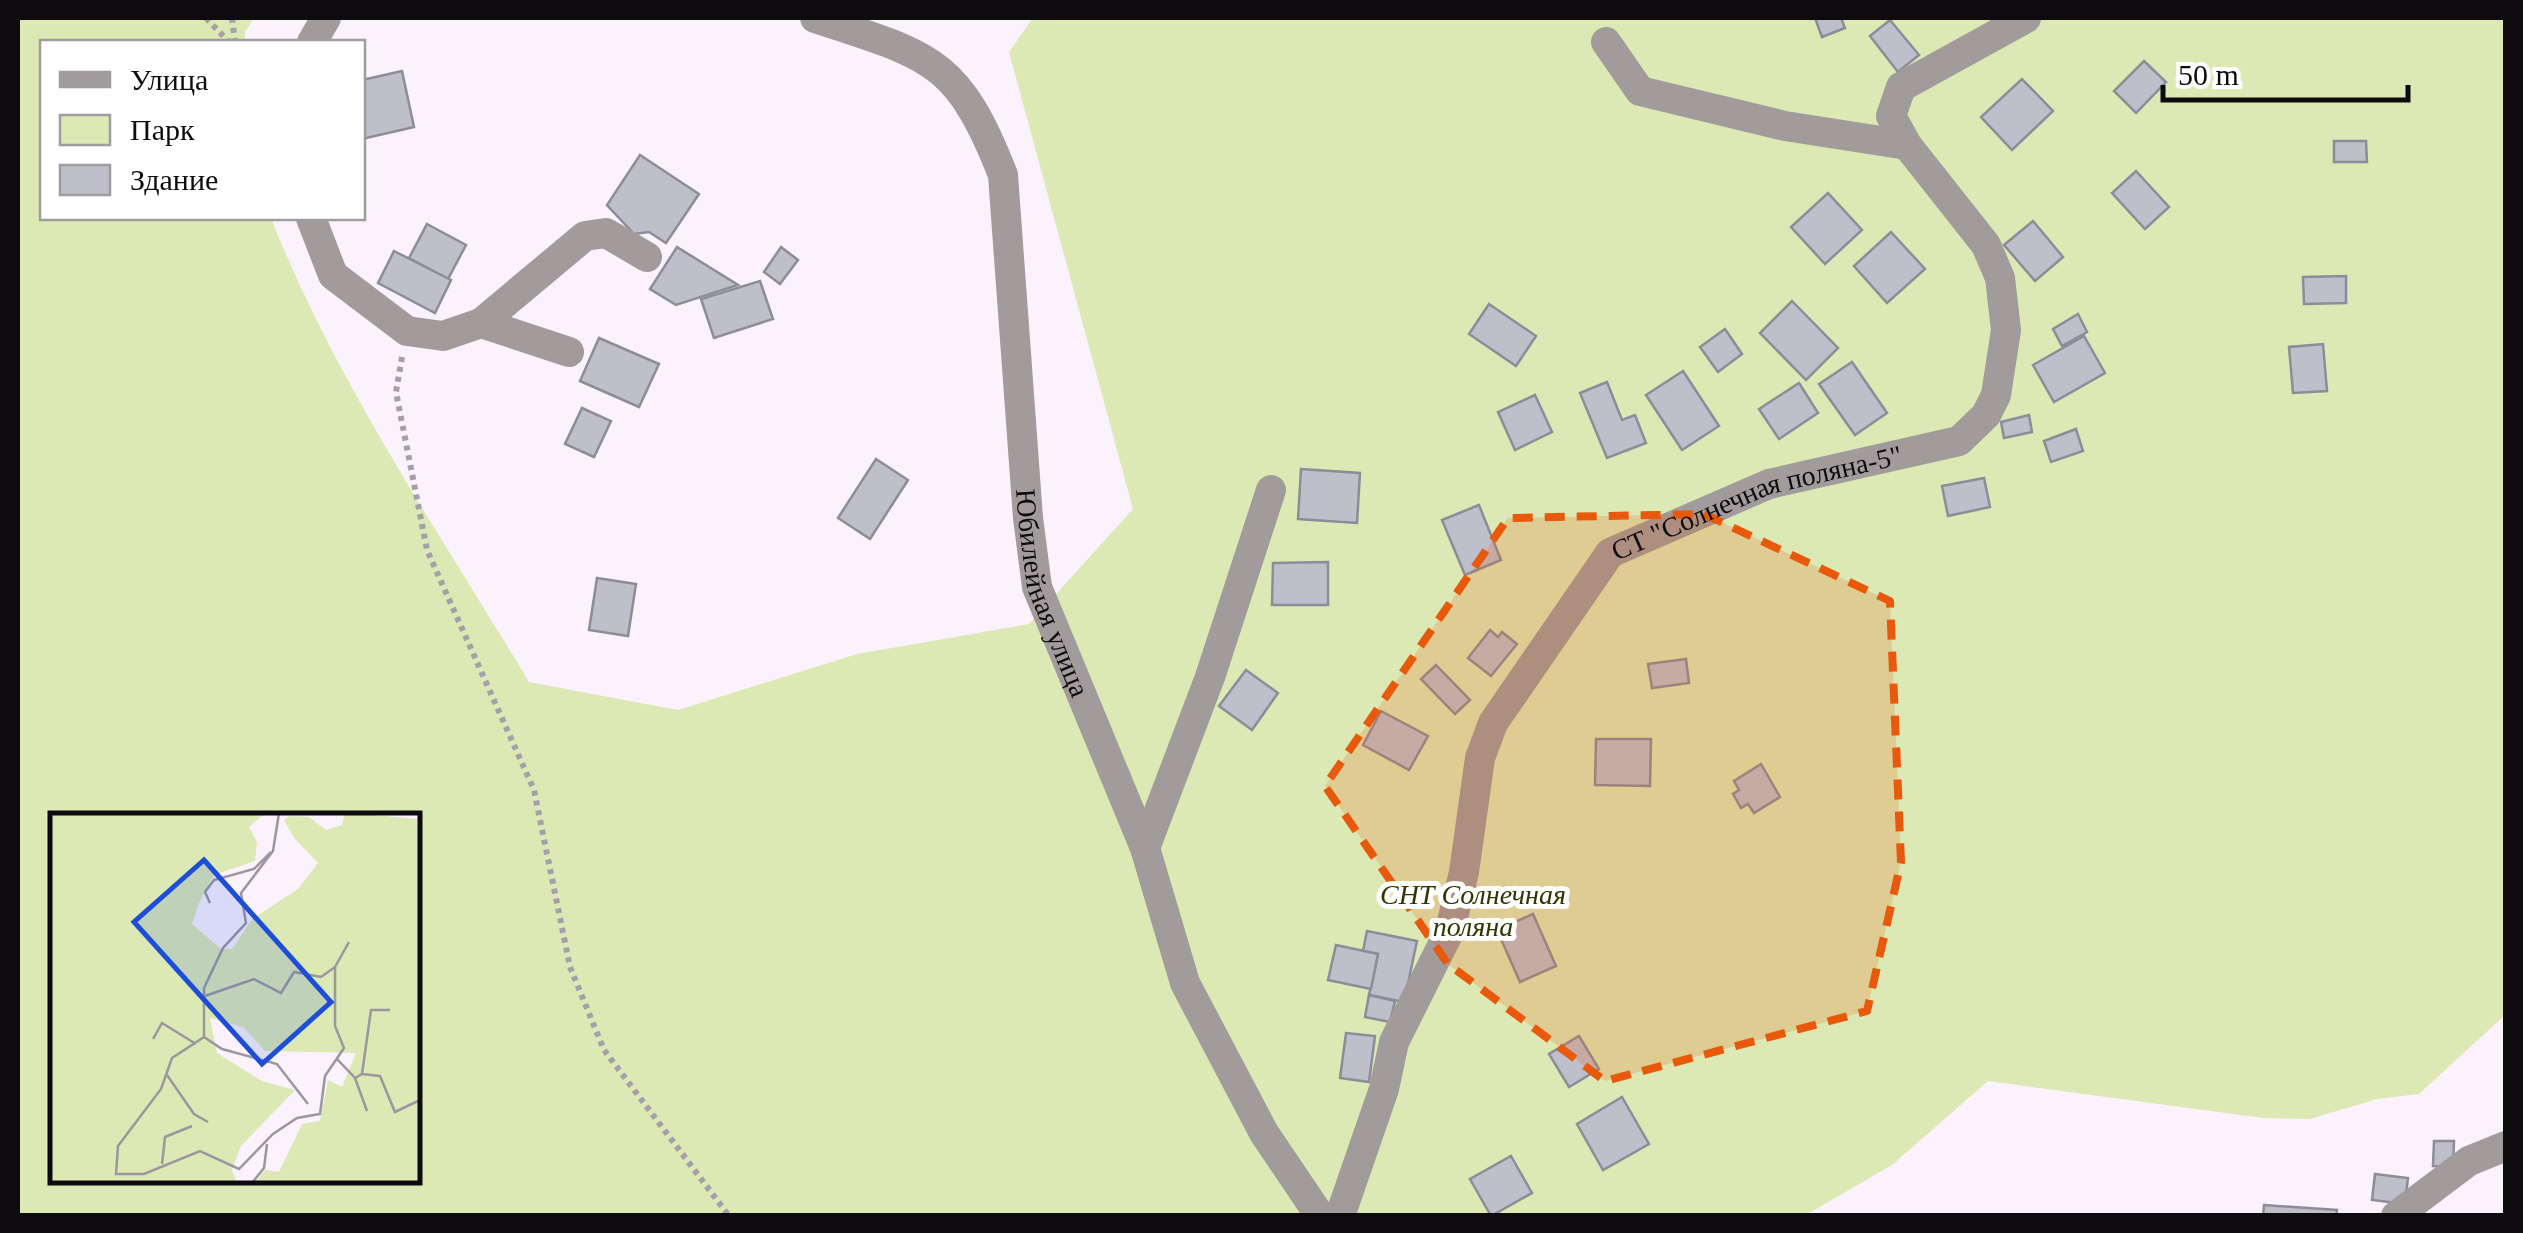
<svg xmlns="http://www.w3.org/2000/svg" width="2523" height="1233" viewBox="0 0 2523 1233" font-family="Georgia,serif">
  <rect width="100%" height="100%" fill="#fbf2fd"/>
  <path fill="#dce9b4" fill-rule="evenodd" d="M 18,18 L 254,18 L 245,32 L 245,42 L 42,42 L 42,218 L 271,218 C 335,381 439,532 529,682 L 678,710 L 857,654 L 1029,624 L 1133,509 L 1009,52 L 1033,18 L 2505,18 L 2505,1015 L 2419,1094 L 2377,1099 L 2310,1119 L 2263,1118 L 1988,1081 L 1892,1165 L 1806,1215 L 18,1215 ZM 52,816 L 418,816 L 418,1180 L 52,1180 Z"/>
  <g fill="#bebfcb" stroke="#8c8d98" stroke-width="2.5">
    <polygon points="1815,18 1841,18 1845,28 1822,37"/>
    <polygon points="1890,20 1919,55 1898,72 1870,36"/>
    <polygon points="2144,61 2166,82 2136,113 2114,91"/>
    <polygon points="402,71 414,127 362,139 362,80"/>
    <polygon points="2022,79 2053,111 2012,150 1981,117"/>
    <polygon points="2334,141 2366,141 2367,162 2334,162"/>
    <polygon points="640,155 699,194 666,243 649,232 634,234 607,205"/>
    <polygon points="2136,171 2169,207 2145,229 2112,193"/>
    <polygon points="1828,193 1862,230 1825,264 1791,227"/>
    <polygon points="2033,221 2063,257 2035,281 2004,245"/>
    <polygon points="427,224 466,245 448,279 409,258"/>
    <polygon points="1891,232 1925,269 1887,303 1854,266"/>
    <polygon points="677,247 738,285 676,305 650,289"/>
    <polygon points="781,247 798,260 780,284 764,272"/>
    <polygon points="394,251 451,280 435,313 378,283"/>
    <polygon points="2346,276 2346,303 2304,304 2303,277"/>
    <polygon points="760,281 773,319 714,338 701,299"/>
    <polygon points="1792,301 1838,348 1806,380 1760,333"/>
    <polygon points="1489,304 1536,336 1516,366 1469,334"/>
    <polygon points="2078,314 2087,332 2062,346 2053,329"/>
    <polygon points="1725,329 1742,354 1718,372 1700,347"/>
    <polygon points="2084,336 2105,373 2054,402 2033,365"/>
    <polygon points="599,338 659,364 639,407 580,381"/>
    <polygon points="2323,344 2327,391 2293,393 2289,347"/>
    <polygon points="1852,362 1887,413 1855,435 1819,384"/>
    <polygon points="1683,371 1719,426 1682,450 1646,395"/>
    <polygon points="1607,382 1622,420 1635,415 1646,443 1607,458 1580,393"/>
    <polygon points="1799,383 1818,413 1779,439 1759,409"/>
    <polygon points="1535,395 1552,432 1515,450 1498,412"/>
    <polygon points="582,408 611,421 594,457 565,444"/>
    <polygon points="2029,415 2032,432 2004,438 2001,422"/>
    <polygon points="2076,429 2083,451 2051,462 2044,441"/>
    <polygon points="876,459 908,480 870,539 838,518"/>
    <polygon points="1301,469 1360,473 1357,523 1298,519"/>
    <polygon points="1984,478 1990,507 1948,516 1942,486"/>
    <polygon points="1479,505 1501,560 1465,575 1442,520"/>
    <polygon points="1328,562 1328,605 1272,605 1273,563"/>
    <polygon points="597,578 636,584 628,636 589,630"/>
    <polygon points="1490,630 1498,637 1502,632 1517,644 1491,676 1468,658"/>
    <polygon points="1686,659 1689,683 1652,688 1648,664"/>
    <polygon points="1436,665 1470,700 1455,714 1421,679"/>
    <polygon points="1246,670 1278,693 1252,730 1219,706"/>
    <polygon points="1381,711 1428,736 1409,770 1363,745"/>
    <polygon points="1596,739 1651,739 1650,786 1595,785"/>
    <polygon points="1761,764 1780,797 1754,813 1748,804 1741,808 1733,794 1739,790 1734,781"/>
    <polygon points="1533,914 1556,966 1520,982 1497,930"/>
    <polygon points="1367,931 1417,941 1404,1002 1369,995 1378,954 1363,951"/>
    <polygon points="1336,945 1378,954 1371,989 1328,980"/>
    <polygon points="1369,995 1395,1001 1390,1022 1365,1017"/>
    <polygon points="1346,1033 1375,1036 1369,1082 1340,1078"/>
    <polygon points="1579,1036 1599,1069 1569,1087 1549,1054"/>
    <polygon points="1622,1097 1649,1144 1603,1170 1577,1124"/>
    <polygon points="2434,1141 2454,1141 2453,1167 2433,1166"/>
    <polygon points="1511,1156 1532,1193 1491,1216 1470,1179"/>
    <polygon points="2375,1174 2408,1178 2405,1204 2372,1200"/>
    <polygon points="2264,1205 2337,1210 2336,1216 2263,1216"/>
  </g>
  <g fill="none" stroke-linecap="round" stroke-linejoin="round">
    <g stroke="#a69fa8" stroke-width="6" stroke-dasharray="5 5" stroke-linecap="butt">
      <polyline points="206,18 229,42"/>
      <polyline points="232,18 235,42"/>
      <polyline points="402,357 396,392 427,550 534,790 570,967 604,1050 729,1216"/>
    </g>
    <g stroke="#a19b9b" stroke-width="30">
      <path id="s1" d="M 815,18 C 929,56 957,57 1003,175 L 1028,518 L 1037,587 L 1145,848 L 1185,983 L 1264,1133 L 1320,1216"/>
      <polyline points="312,42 326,18"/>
      <polyline points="1606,42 1640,91 1785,126 1907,145"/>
      <polyline points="311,218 333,275 407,331 443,336 481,323"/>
      <polyline points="569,352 481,323 585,236 606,233 647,257"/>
      <polyline points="1145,848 1210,677 1271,490"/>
      <path id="s2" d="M 1340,1216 L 1384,1089 L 1394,1042 L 1450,930 L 1464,872 L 1480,758 L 1493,723 L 1610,553 L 1769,484 L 1959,441 L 1986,415 L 1996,395 L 2006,330 L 2000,278 L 1986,245 L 1907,145 L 1891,116 L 1901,87 L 2026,18"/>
      <polyline points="2396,1216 2469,1161 2506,1146"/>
    </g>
  </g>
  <path fill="#e8590c" fill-opacity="0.2" stroke="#e8590c" stroke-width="8" stroke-dasharray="20 12" stroke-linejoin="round" d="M 1704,514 L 1890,601 L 1901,862 L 1867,1011 L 1605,1081 L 1448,964 L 1325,786 L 1508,518 Z"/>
  <g text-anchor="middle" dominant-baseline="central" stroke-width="10" stroke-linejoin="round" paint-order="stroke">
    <g font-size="28" fill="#0e0b0f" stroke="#fff">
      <text stroke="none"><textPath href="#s2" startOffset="882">СТ "Солнечная поляна-5"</textPath></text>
      <text stroke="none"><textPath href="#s1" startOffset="682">Юбилейная улица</textPath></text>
    </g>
    <g font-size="28" font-style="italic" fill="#2f3704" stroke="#fff">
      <text x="1473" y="894">СНТ Солнечная<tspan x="1473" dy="32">поляна</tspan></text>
    </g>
  </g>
  <g transform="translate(50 813)">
    <rect width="370" height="370" fill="#fbf2fd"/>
    <path d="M 0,0 L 215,0 L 199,14 L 207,29 L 205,48 L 164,62 L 149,90 L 142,111 L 171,136 L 182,136 L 202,106 L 248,76 L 268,50 L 244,25 L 234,7 L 239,3 L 259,4 L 276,17 L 292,12 L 295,0 L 370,6 L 370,370 L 205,370 L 215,357 L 229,359 L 252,311 L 270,308 L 278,267 L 292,274 L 306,240 L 215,238 L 193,214 L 160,205 L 167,240 L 212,268 L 245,277 L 191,333 L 182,357 L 187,370 L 0,370 Z" fill="#dce9b4"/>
    <path fill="none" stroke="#9c969e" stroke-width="2.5" d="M 229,0 L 223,38 L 191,80 L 196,110 L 173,135 L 154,175 L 154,224 L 122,245 L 111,276 L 68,333 L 66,361 L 94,361 L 150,338 L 189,356 L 223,321 L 247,305 L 270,301 L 275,263 L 294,235 L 285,213 L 285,154 L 299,129M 160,90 L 155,79 L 164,67 L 204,56 L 221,39M 152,184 L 204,166 L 231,180 L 244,159 L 271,164 L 285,154M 154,224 L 172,236 L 227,251 L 258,291M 103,226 L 112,210 L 146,231M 287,246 L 305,265 L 317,298M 312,261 L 330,263 L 345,299 L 370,287M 117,262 L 144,301 L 158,309M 305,265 L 312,261 L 321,197 L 340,197M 112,351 L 115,324 L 142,313M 202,370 L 214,355 L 217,331"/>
    <path fill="#1d4ed8" fill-opacity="0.15" stroke="#1d4ed8" stroke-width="5" d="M 154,47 L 281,189 L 212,251 L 84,109 Z"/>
    <rect width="370" height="370" fill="none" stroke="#0e0b0f" stroke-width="5"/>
  </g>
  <rect width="2523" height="1233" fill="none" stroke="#0e0b0f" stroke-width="40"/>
  <rect x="40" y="40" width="325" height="180" fill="#ffffff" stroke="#9f9d9f" stroke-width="2.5"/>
  <rect x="60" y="72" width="50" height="15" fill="#a19b9b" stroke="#9f9d9f" stroke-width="2.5"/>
  <text x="130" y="90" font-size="30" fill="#0e0b0f">Улица</text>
  <rect x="60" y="115" width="50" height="30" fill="#dce9b4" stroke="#9f9d9f" stroke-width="2.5"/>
  <text x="130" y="140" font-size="30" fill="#0e0b0f">Парк</text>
  <rect x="60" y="165" width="50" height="30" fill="#bebfcb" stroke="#9f9d9f" stroke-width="2.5"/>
  <text x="130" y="190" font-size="30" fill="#0e0b0f">Здание</text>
  <path d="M2163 85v15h245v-15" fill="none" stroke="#0e0b0f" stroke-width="5"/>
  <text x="2178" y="85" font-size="30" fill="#0e0b0f" stroke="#ffffff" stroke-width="8" paint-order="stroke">50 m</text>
</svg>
